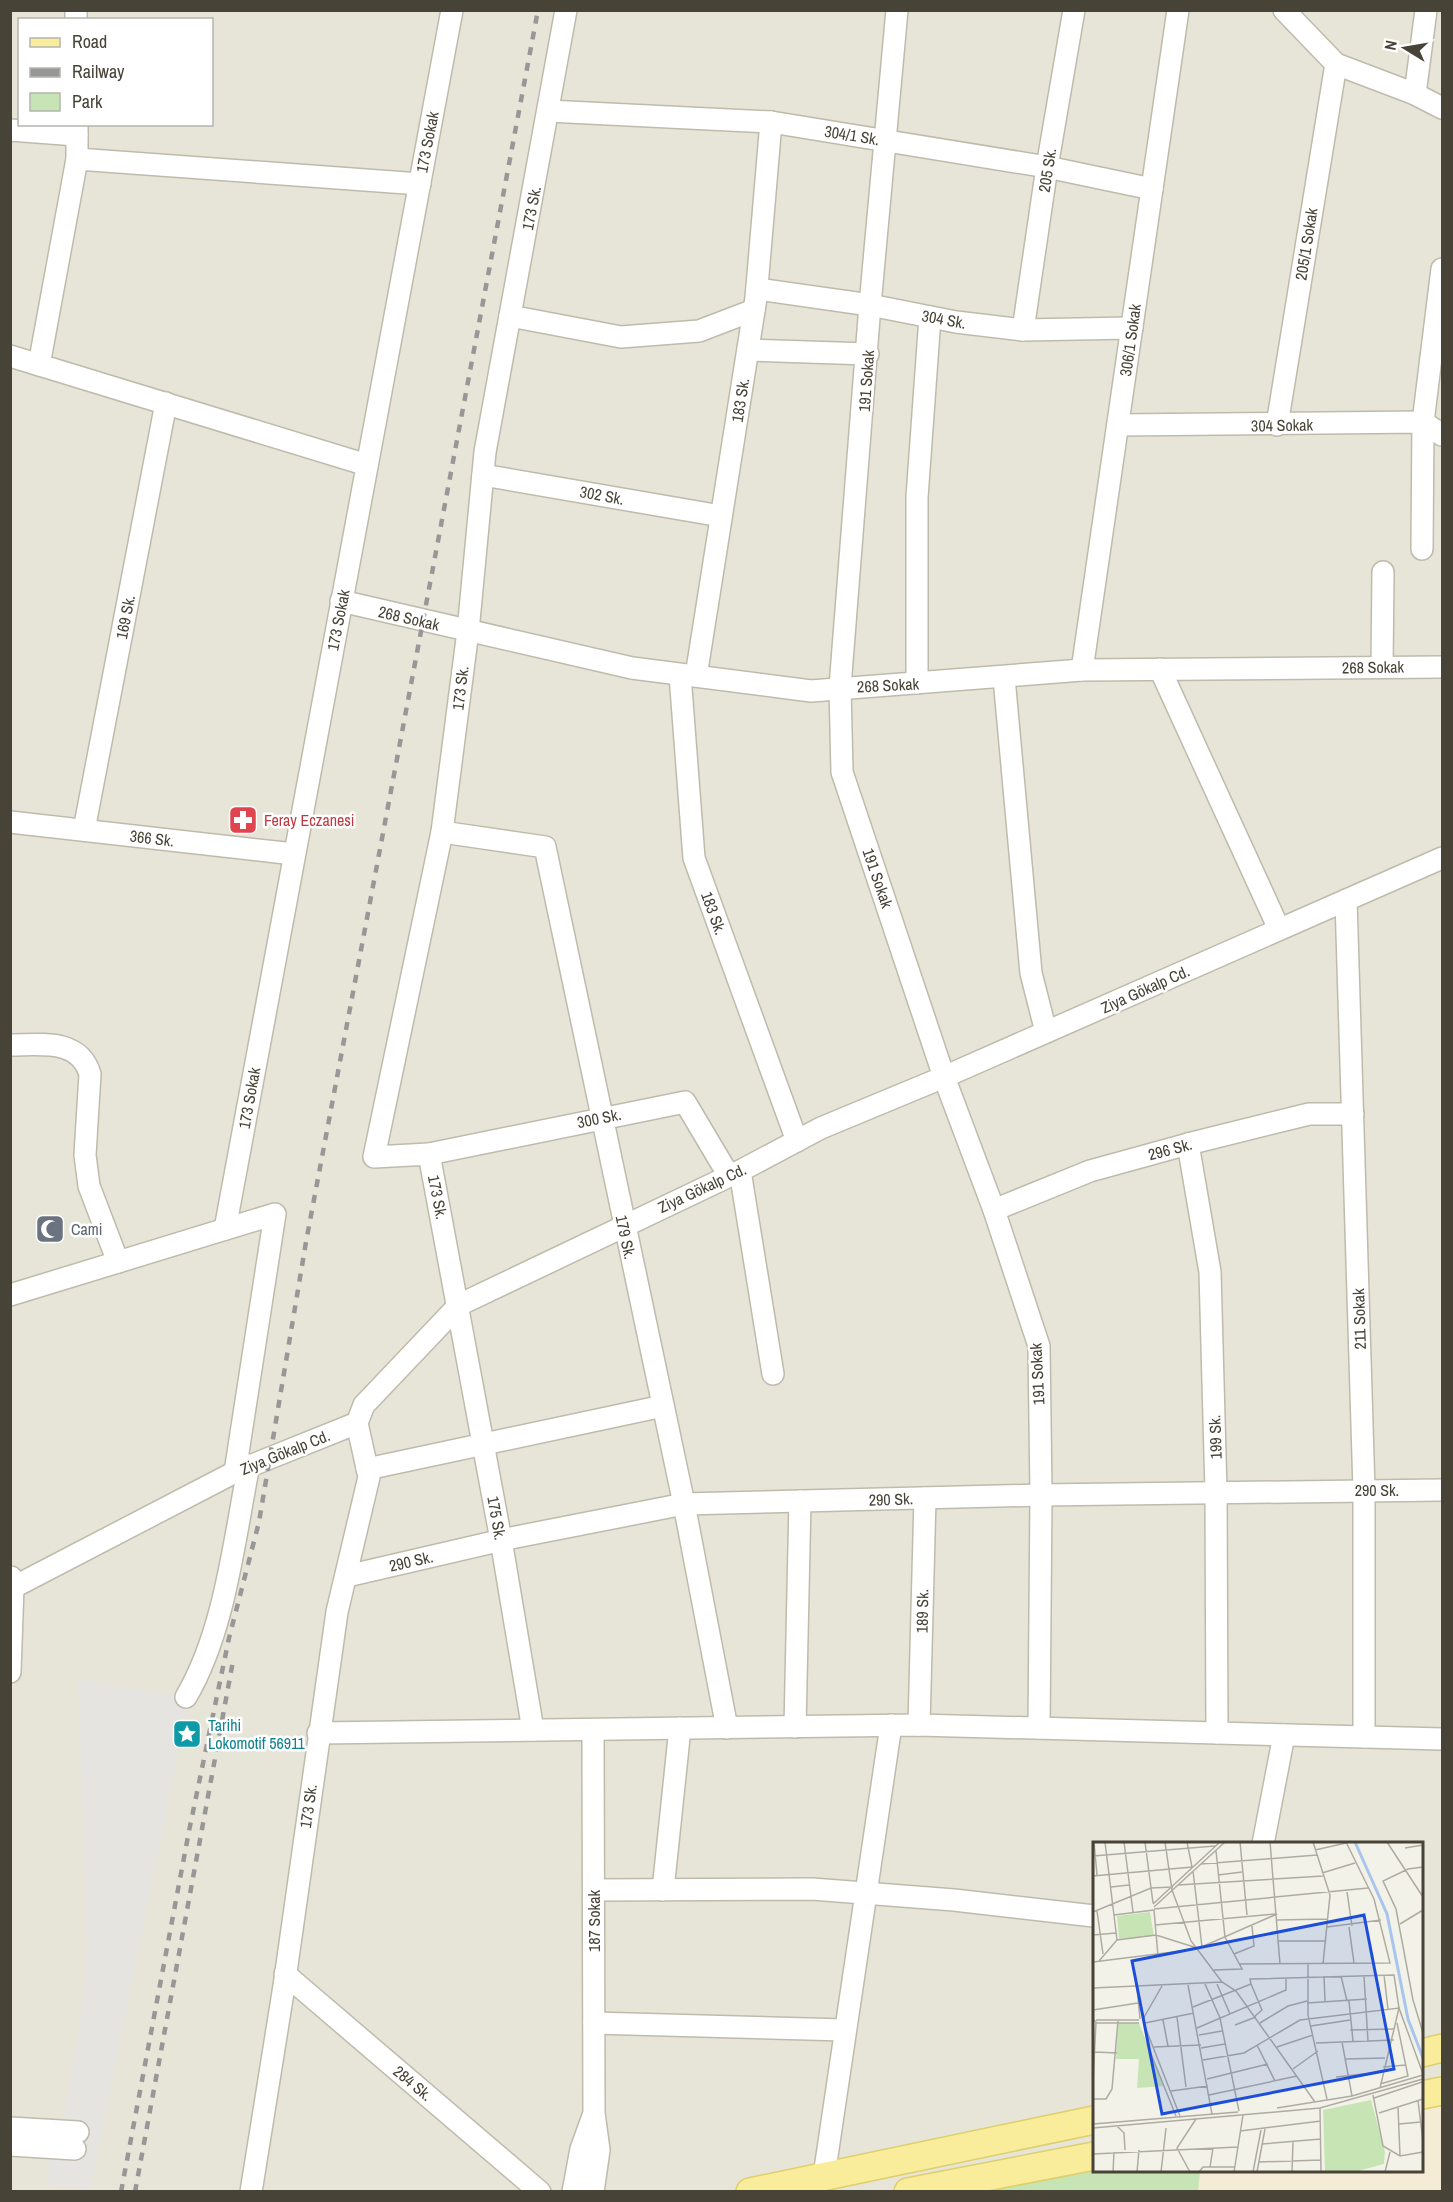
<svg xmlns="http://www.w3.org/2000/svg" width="1453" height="2202" viewBox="0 0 1453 2202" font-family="'Archivo Narrow',sans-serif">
  <rect width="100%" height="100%" fill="#f3f2e9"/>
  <path fill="#e7e5d7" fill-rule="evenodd" d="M 11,11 L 1442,11 L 1442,2191 L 11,2191 ZM 20,20 L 212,20 L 212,124 L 20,124 ZM 1094,1844 L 1422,1844 L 1422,2170 L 1094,2170 Z"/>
  <polygon fill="#f4ecd5" points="1442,2091 1442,2191 1198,2192 1200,2171 1422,2170 1422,2095"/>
  <polygon fill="#c7e5b4" points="1094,2156 1094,2170 1200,2171 1198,2191 908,2192"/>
  <polygon fill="#e5e4e0" points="78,1679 189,1698 90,2191 48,2185 49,2154 62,2124 79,2033 87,1950"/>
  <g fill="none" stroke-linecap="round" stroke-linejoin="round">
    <g stroke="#bfbbac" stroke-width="24">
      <g id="minor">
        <polyline points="76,10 76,20"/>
        <polyline points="897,10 870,305 840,687 842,772 944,1077 994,1210 1039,1346 1041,1495 1039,1728"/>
        <polyline points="1284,10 1336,64 1415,94 1442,108"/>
        <polyline points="1415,94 1426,10"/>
        <polyline points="548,111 771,122 1047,167 1152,189"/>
        <polyline points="10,130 77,135"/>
        <polyline points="77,159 420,184"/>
        <polyline points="757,289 870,305 956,322 1023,330 1132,328"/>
        <polyline points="510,316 621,337 699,331 754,310"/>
        <polyline points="1023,330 1047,167 1074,10"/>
        <polyline points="748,350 868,354"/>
        <polyline points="10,356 367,465"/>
        <polyline points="39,365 77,159 77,124"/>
        <polyline points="1118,425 1423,422 1442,435"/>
        <polyline points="1277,425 1336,64"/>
        <polyline points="483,475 721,516"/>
        <polyline points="1422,549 1423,422 1442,269"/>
        <polyline points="341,601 632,668 811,691 1082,670 1442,667"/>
        <polyline points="1382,667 1383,572"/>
        <polyline points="1160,669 1279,929"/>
        <polyline points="1082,670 1178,10"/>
        <polyline points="680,675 694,858 797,1141"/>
        <polyline points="696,676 756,298 771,122"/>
        <polyline points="1004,678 1031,973 1046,1032"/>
        <polyline points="917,683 917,497 930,317"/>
        <polyline points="10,822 294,854"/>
        <polyline points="84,830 166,403"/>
        <polyline points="442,832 545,847 684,1504 727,1728"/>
        <polyline points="1346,900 1364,1490 1364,1737"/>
        <path d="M 10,1045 C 41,1045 79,1038 90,1074 L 85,1155 L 89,1186 L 118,1262"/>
        <polyline points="1188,1144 1210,1272 1216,1492 1217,1733"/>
        <polyline points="429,1154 685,1102 729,1176"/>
        <polyline points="740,1171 773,1374"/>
        <polyline points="994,1210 1090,1171 1188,1144 1309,1114 1353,1114"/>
        <polyline points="225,1229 452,10"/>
        <polyline points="10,1295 275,1214 235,1472"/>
        <polyline points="367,1469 663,1406"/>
        <polyline points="347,1576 511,1538 684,1504 1041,1495 1442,1490"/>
        <polyline points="10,1589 235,1472 357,1423 364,1405 459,1305 740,1171 821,1128 944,1077 1442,858"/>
        <polyline points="10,1672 13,1587 11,1577"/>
        <path d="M 186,1697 C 225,1631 234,1540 249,1465"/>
        <polyline points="919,1725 925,1498"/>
        <polyline points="795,1727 800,1501"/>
        <polyline points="533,1730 501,1540 429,1154 374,1157 442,832 468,631 485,452 566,10"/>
        <polyline points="318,1733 919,1725 1442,1739"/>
        <polyline points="1263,1844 1284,1735"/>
        <polyline points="594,1890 812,1889 954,1900 1094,1916"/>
        <polyline points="663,1890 680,1728"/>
        <polyline points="285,1974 540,2192"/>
        <polyline points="594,2023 845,2030"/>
        <polyline points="10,2128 78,2132"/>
        <polyline points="10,2145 75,2149"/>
        <polyline points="824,2176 891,1725"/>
        <polyline points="251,2192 284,1986 337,1612 369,1477 357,1423"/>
        <polyline points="573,2192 581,2149 593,2116"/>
        <polyline points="593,2192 599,2150 594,2113 593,1730"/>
      </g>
    </g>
    <g stroke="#dece6c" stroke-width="30">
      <g id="major">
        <polyline points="1422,2053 1442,2048"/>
        <polyline points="1422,2095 1442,2091"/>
        <polyline points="750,2192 1094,2120"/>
        <polyline points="908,2192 1094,2156"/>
      </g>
    </g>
    <use href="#minor" stroke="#fff" stroke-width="21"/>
    <use href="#major" stroke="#f9ed9c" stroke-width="27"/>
    <g stroke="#979797" stroke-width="4.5" stroke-dasharray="8 8" stroke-linecap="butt">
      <polyline points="121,2192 189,1831 229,1638 259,1522 306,1242 538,10"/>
      <polyline points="135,2192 233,1661"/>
    </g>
  </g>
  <defs>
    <g id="pharmacy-square" transform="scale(1.5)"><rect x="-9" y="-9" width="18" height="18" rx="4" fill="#e0444e" stroke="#fff"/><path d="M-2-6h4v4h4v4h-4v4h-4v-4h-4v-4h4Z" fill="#fff"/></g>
    <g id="mosque-square" transform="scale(1.5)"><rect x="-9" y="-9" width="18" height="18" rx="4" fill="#6b7280" stroke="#fff"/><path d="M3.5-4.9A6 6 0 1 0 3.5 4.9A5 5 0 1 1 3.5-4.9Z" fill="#fff"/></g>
    <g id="sight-square" transform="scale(1.5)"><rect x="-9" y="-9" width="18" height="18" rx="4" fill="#0f9aa8" stroke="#fff"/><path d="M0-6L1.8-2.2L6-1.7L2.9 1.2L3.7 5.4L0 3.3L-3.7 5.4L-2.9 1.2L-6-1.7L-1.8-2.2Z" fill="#fff"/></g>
  </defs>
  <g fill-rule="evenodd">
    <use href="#pharmacy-square" x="243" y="820"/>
    <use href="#mosque-square" x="50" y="1229"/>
    <use href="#sight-square" x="187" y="1734"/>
  </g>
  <g text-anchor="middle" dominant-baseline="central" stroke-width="5" stroke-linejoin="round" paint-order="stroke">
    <g font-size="16" fill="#474337" stroke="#fff">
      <text transform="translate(852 135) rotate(9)">304/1 Sk.</text>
      <text transform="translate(427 142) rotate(-79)">173 Sokak</text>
      <text transform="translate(1047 170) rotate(-81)">205 Sk.</text>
      <text transform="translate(531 208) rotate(-79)">173 Sk.</text>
      <text transform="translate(1306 244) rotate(-81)">205/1 Sokak</text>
      <text transform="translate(944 319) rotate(10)">304 Sk.</text>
      <text transform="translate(1130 340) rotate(-82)">306/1 Sokak</text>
      <text transform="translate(866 381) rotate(-86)">191 Sokak</text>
      <text transform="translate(740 400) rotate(-81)">183 Sk.</text>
      <text transform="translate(1282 425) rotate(-1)">304 Sokak</text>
      <text transform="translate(602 495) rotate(10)">302 Sk.</text>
      <text transform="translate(125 617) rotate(-79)">169 Sk.</text>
      <text transform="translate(409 618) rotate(13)">268 Sokak</text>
      <text transform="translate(338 620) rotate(-79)">173 Sokak</text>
      <text transform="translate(1373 667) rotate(-1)">268 Sokak</text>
      <text transform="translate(888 685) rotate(-3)">268 Sokak</text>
      <text transform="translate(460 688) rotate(-83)">173 Sk.</text>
      <text transform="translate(152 838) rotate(7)">366 Sk.</text>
      <text transform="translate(878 878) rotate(71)">191 Sokak</text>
      <text transform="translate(714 913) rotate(70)">183 Sk.</text>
      <text transform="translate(1145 989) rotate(-24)">Ziya Gökalp Cd.</text>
      <text transform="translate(249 1098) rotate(-80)">173 Sokak</text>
      <text transform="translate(599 1118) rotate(-11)">300 Sk.</text>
      <text transform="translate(1170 1149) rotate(-15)">296 Sk.</text>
      <text transform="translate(702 1188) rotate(-25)">Ziya Gökalp Cd.</text>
      <text transform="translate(438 1197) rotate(79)">173 Sk.</text>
      <text transform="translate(626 1237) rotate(78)">179 Sk.</text>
      <text transform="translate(1359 1319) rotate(-92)">211 Sokak</text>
      <text transform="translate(1037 1374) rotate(-93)">191 Sokak</text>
      <text transform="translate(1215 1437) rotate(-92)">199 Sk.</text>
      <text transform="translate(285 1452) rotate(-22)">Ziya Gökalp Cd.</text>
      <text x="1377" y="1490">290 Sk.</text>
      <text transform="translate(891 1499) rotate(-2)">290 Sk.</text>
      <text transform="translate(497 1518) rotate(80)">175 Sk.</text>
      <text transform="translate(411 1561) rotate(-13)">290 Sk.</text>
      <text transform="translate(922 1611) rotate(-89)">189 Sk.</text>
      <text transform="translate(308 1806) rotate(-82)">173 Sk.</text>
      <text transform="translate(594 1921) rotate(-90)">187 Sokak</text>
      <text transform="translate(413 2083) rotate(40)">284 Sk.</text>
    </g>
    <g font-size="16" fill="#be3a42" stroke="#fff" text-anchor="start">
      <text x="264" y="820">Feray Eczanesi</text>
    </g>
    <g font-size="16" fill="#5b616d" stroke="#fff" text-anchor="start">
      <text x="71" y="1229">Cami</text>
    </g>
    <g font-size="16" fill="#0d838f" stroke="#fff" text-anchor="start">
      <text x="208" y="1725">Tarihi<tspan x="208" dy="18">Lokomotif 56911</tspan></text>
    </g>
  </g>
  <g transform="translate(1093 1842)">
    <rect width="330" height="330" fill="#f3f2e9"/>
    <path d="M 57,70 L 61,94 L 26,97 L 24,74 ZM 25,181 L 46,181 L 71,244 L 44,246 L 46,217 L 23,217 ZM 278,258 L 292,310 L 291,322 L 261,330 L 232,330 L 230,268 Z" fill="#c7e5b4"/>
    <path fill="none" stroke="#a8c6ed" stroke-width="3" d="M 262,0 L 294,72 L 315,177 L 330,216"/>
    <path fill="none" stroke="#aeaca2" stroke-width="1.5" d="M 1,0 L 4,33M 12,0 L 24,98M 31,0 L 40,70M 52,0 L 60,61M 72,0 L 79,48 L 98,99 L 129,140 L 143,149 L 222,260M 147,0 L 154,73M 177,0 L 187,122M 220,0 L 237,53 L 230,122M 294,0 L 330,55M 312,6 L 330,3M 222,8 L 253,1M 0,14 L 122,4M 108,22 L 224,13M 330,25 L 315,27 L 290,39 L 303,67 L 320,158 L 330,191M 100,29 L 109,105M 229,31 L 262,21M 125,33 L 149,30M 0,34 L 99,25 L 94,0M 85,43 L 230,34M 18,45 L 36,43M 254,50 L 259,84M 60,62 L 127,0M 61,65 L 132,0M 61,67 L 275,46M 61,68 L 65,114M 4,69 L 10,112M 0,70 L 58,46 L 80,45M 21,73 L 61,68M 184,78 L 235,77M 307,82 L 330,68M 62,83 L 182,72M 234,85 L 288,78M 256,85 L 261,121M 0,93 L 23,91M 186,99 L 232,99M 141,112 L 161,104 L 159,84M 6,119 L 24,98 L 63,93 L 101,105M 0,120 L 104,107 L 184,72M 146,122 L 297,121 L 281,57 L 253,0M 215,122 L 215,173 L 234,257M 121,128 L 149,127 L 132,95 L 123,9M 291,133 L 295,167M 231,134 L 232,159M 248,134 L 254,159M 271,134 L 275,199M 112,142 L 127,176 L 146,269M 124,142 L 137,172M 158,142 L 169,168 L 162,174M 95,143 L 119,272M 44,145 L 47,177M 0,146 L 129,140M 256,159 L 260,199M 214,161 L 274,157M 100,165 L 158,142 L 157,137 L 301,133 L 306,166 L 330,232M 0,168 L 45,161M 84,175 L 93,245M 0,177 L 3,180 L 0,240M 50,177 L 69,144M 3,178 L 46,178M 70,178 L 75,204M 3,181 L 46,181M 52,181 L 101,171M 167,181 L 195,164 L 214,159M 51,182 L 87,274M 142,183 L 163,175M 218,184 L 257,178M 104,186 L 193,148 L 193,137M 257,188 L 302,187M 106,193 L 129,189M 249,200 L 259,254M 223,201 L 301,198M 54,202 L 83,274M 164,203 L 182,239M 61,205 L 108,203M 184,205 L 220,193M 108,206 L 132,202M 2,210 L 24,211M 253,217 L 292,216M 110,218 L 151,211 L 207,178 L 306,166 L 287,246M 290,225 L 313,223M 200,227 L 225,209M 243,235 L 289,230M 114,237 L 175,222M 287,242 L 315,234 L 304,181M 78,249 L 115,244M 116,253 L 204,234M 280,253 L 290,304 L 307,314 L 330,310M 281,256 L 329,240M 0,257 L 13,257 L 19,247 L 25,179M 325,259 L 330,299M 305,265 L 307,314M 184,266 L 259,254 L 330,233M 227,266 L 228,330M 286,271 L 330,257M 0,282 L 145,270M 306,282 L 328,280M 24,284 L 31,291 L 32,308M 0,286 L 227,266 L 330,237M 147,289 L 228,279M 169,302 L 228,297M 0,312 L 145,305M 166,320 L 228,318M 117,325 L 120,306M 20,330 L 21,310M 44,330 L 46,308M 68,330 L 73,286M 97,330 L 84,306 L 103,277M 106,330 L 110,325 L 142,325M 141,330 L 150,273M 160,330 L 168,288M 164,330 L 172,287M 199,330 L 200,300M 292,330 L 297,310"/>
    <path fill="#1d4ed8" fill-opacity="0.15" stroke="#1d4ed8" stroke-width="3" d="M 271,73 L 301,227 L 69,272 L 39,119 Z"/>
    <rect width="330" height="330" fill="none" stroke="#474337" stroke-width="3"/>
  </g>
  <rect width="1453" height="2202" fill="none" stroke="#474337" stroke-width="24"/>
  <rect x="18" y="18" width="195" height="108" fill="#ffffff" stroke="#b5b4af" stroke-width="1.5"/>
  <rect x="30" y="38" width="30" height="9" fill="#f9ed9c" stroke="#b5b4af" stroke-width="1.5"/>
  <text x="72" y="48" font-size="18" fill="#474337">Road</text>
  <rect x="30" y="68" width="30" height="9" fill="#979797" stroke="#b5b4af" stroke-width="1.5"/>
  <text x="72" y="78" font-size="18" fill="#474337">Railway</text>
  <rect x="30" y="93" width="30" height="18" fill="#c7e5b4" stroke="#b5b4af" stroke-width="1.5"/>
  <text x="72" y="108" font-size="18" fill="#474337">Park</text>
  <g transform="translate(1405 48) rotate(281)" stroke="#ffffff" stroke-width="4.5" paint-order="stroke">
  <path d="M0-4.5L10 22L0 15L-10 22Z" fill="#474337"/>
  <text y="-9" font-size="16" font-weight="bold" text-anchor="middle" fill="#474337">N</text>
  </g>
</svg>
